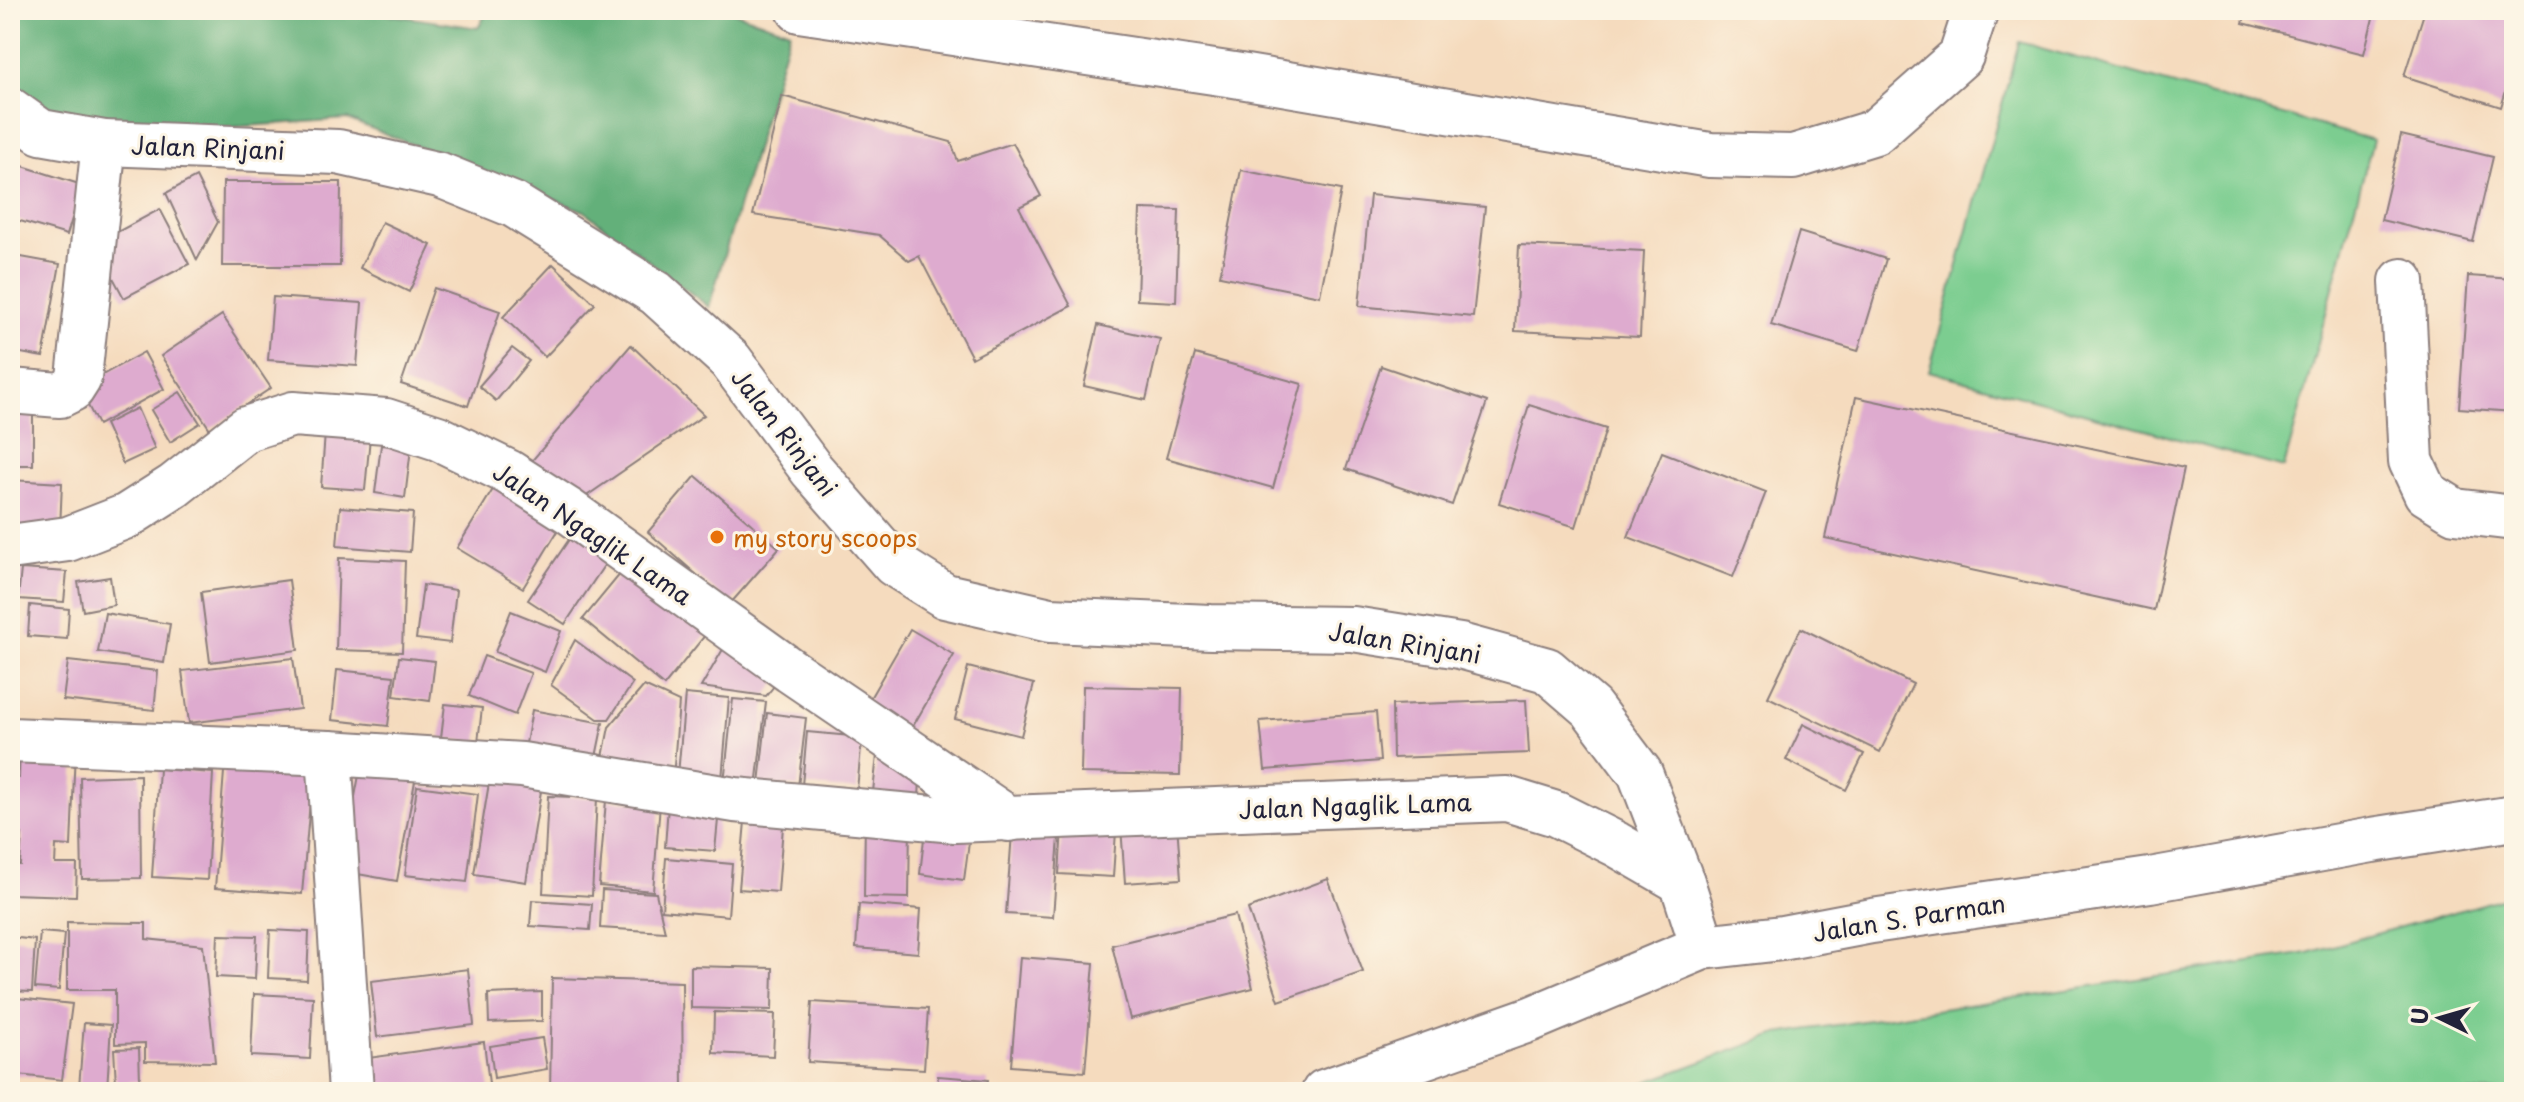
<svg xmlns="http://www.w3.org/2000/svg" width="2524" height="1102" viewBox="0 0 2524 1102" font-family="'Playpen Sans',sans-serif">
  <rect width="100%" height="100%" fill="#fcf5e5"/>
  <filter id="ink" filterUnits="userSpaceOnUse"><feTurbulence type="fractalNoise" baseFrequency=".0125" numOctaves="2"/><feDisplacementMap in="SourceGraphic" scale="16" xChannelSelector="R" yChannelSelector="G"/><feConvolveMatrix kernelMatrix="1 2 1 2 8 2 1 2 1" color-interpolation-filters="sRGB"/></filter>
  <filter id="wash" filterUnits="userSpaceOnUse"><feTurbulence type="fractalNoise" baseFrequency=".006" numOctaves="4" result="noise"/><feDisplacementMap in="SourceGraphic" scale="32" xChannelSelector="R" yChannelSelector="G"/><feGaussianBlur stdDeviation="1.8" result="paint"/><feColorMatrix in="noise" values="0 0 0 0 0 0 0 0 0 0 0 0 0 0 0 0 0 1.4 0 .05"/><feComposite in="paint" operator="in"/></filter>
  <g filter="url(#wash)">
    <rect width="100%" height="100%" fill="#f5dbbe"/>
    <g fill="#7bcd90" stroke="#4e7866" stroke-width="2">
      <polygon points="2019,42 2373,140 2284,468 1929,371"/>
      <polygon points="2514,895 2514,1092 1619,1092 1778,1034 2308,953"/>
    </g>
    <polygon fill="#64b07a" stroke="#43695a" stroke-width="2" points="10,10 359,10 478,28 488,10 727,10 790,31 709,307 584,211 347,119 203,129 88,130 10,84"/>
    <g id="blocks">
      <g fill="#deabcf">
        <polygon points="2247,10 2375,10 2364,54 2243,23"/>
        <polygon points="2425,10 2514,10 2514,65 2501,107 2404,76"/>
        <polygon points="782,96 951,142 958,161 1013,143 1041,196 1019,207 1071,306 972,358 919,256 909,261 879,235 753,215"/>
        <polygon points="2401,135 2493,157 2473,242 2381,220"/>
        <polygon points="10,162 82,185 67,235 10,218"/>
        <polygon points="1241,170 1341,190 1320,296 1220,276"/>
        <polygon points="196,177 218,222 197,260 166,193"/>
        <polygon points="223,182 341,182 340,266 222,266"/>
        <polygon points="1370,195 1485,207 1473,317 1359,306"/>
        <polygon points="160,209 189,264 124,298 95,244"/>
        <polygon points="1140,209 1179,210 1176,302 1137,300"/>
        <polygon points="382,222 431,245 409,292 360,268"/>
        <polygon points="1799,232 1886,259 1858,351 1771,325"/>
        <polygon points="1519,245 1644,251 1640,337 1515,331"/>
        <polygon points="10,255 60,264 43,357 10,351"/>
        <polygon points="553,264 595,304 545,357 503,317"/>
        <polygon points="2468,276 2514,279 2514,412 2459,408"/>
        <polygon points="434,288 500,311 468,406 401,384"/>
        <polygon points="273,297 362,303 357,366 268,360"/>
        <polygon points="222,315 271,388 210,429 161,356"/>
        <polygon points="1098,325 1160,339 1146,400 1084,386"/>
        <polygon points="631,345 704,415 572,506 523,471"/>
        <polygon points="512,348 529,361 496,401 479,386"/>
        <polygon points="144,352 164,389 98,425 79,388"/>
        <polygon points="1195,354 1302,384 1273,488 1166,458"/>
        <polygon points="1381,366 1487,402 1452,505 1346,469"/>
        <polygon points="180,392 200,423 170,442 151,410"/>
        <polygon points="1856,397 2184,468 2154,610 1825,538"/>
        <rect x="10" y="404" width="23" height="61"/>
        <polygon points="1529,405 1606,429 1576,527 1499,503"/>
        <polygon points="137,408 155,449 123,464 105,424"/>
        <polygon points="325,433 370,437 365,490 321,487"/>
        <polygon points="381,445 411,448 405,498 375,493"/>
        <polygon points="1662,452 1766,492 1733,577 1628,537"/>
        <polygon points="696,476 779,548 730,604 648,532"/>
        <polygon points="500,478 565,519 523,588 457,548"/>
        <polygon points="10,480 62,483 60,529 10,527"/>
        <polygon points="340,507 413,513 410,552 337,546"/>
        <polygon points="581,522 617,546 565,624 528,600"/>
        <polygon points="339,558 405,561 402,652 336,650"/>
        <polygon points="630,562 711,628 664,686 583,619"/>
        <polygon points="21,569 67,572 64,602 18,599"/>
        <polygon points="110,577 114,605 83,611 78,582"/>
        <polygon points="289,580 298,650 210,662 201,592"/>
        <polygon points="423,585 456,590 450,643 416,639"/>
        <polygon points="30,605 69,609 67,639 28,636"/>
        <polygon points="511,611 561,631 545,672 495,652"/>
        <polygon points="105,613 170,624 164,663 98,652"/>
        <polygon points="1801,628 1913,684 1880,752 1768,697"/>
        <polygon points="910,629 954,655 909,733 865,707"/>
        <polygon points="729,639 782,676 766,696 701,687"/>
        <polygon points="575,640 633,683 609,719 598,719 551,685"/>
        <polygon points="484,656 531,673 515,715 469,696"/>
        <polygon points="399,657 435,661 430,701 394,696"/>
        <polygon points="293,658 300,709 189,723 182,671"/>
        <polygon points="68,661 158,671 154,710 63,700"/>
        <polygon points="968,667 1034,684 1021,736 955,719"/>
        <polygon points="337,670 394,676 388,726 332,720"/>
        <polygon points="644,686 679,702 673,779 601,767 609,727"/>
        <polygon points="1083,686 1182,688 1180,775 1081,773"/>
        <polygon points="685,694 729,698 722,779 678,775"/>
        <polygon points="733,699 766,702 756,787 724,783"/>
        <polygon points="1526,700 1529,753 1393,758 1392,705"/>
        <polygon points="445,704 482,708 478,742 441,738"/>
        <polygon points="532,710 603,723 595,762 525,749"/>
        <polygon points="1376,712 1380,761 1265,770 1260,721"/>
        <polygon points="767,713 806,718 798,787 759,783"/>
        <polygon points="1803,724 1864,754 1846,790 1786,760"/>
        <polygon points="807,732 862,737 857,790 802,785"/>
        <polygon points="878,746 920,779 919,798 873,792"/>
        <polygon points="20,748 75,750 71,846 56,845 55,864 77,864 76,896 10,894 10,865 20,865 22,834 10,834 10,777 19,778"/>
        <polygon points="225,759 313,766 302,894 215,888"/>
        <polygon points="159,769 213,773 207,880 152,877"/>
        <polygon points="360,770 415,781 397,881 341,871"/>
        <polygon points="140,775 141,878 82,879 80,777"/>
        <polygon points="490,777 542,785 526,882 474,874"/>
        <polygon points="417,786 478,794 467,882 405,875"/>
        <polygon points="548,796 597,798 592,896 543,893"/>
        <polygon points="606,800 660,804 653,891 599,886"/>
        <polygon points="668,805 719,809 715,851 665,847"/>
        <polygon points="746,810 784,813 778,892 739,889"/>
        <polygon points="865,818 910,819 909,898 864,897"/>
        <polygon points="1177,823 1181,879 1125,883 1121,826"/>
        <polygon points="1062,828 1116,831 1113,877 1059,874"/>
        <polygon points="925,830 970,835 964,880 920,874"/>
        <polygon points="1012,833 1059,837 1053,917 1006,914"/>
        <polygon points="666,858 732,864 728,916 662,910"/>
        <polygon points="1328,879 1363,972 1279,1001 1248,909"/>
        <polygon points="602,890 656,893 665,932 600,928"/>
        <polygon points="532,900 592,904 590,930 530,926"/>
        <polygon points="859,904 921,909 918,953 856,948"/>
        <polygon points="1235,915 1253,988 1130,1019 1112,945"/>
        <polygon points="67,922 146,923 146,939 203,945 215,1062 145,1061 145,1043 115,1044 115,990 67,990"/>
        <polygon points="270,930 309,932 307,980 268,978"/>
        <polygon points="40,932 64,934 59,990 35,988"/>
        <polygon points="218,935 257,936 255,979 216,977"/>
        <polygon points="10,937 35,940 32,992 10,991"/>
        <polygon points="1020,957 1094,963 1085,1072 1011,1066"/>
        <polygon points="691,966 773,968 772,1010 691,1008"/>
        <polygon points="468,969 474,1025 377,1037 371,981"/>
        <polygon points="552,978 682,982 683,1092 550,1092"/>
        <polygon points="542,992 542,1021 489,1023 488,994"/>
        <polygon points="254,994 313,997 310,1059 251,1056"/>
        <polygon points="17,998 72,1004 62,1080 10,1074"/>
        <polygon points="812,1002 928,1009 924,1069 808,1062"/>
        <polygon points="714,1012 775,1014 773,1056 713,1053"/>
        <polygon points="84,1023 111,1025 107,1089 79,1087"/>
        <polygon points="542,1038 547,1069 494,1078 490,1046"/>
        <polygon points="484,1042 490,1092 366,1092 361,1059"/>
        <polygon points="139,1048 140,1081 116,1083 114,1049"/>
        <polygon points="938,1076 988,1080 987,1092 937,1092"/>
      </g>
    </g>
  </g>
  <g filter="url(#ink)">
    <use href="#blocks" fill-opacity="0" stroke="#8c7e7c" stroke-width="2"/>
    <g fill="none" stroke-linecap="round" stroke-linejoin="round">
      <g stroke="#8c7e7c" stroke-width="48">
        <g id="minor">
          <polyline points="799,10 1234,75 1710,155 1793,157 1875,132 1961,56 1976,10"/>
          <polyline points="10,110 41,132 104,143 338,152 440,175 514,205 656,293 730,360 812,470 894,564 945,596 1050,620 1211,627 1353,629 1460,646 1547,670 1591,708 1640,773 1682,882 1703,947"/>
          <polyline points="2402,281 2411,461 2426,493 2455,511 2514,518"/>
          <polyline points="10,391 60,395 72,389 79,378 104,143"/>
          <polyline points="10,547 68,539 127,516 174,486 246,429 293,414 386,421 438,438 508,472 569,511 791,671 1009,819"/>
          <polyline points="10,740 329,753 522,765 735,800 955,820 1507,799 1556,814 1616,844 1682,882"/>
          <polyline points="329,753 351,1092"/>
        </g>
      </g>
      <g stroke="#8c7e7c" stroke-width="48">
        <polyline id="highway" points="1324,1092 1531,1019 1703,947 1782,938 1872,921 2150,880 2372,840 2514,818"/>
      </g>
      <use href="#minor" stroke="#fff" stroke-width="44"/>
      <use href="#highway" stroke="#fff" stroke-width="44"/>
    </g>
  </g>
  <circle fill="#e8710a" stroke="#fcf5e5" stroke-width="3" cx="717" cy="537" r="8"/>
  <g text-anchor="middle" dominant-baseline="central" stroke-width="6" stroke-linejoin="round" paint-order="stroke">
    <g font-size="24" fill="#22223b" stroke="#fcf5e5">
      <text transform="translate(208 147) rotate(2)">Jalan Rinjani</text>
      <text transform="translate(785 432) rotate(52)">Jalan Rinjani</text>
      <text transform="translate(593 533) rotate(34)">Jalan Ngaglik Lama</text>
      <text transform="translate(1405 642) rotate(9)">Jalan Rinjani</text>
      <text transform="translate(1355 805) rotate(-2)">Jalan Ngaglik Lama</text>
      <text transform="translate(1909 917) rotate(-9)">Jalan S. Parman</text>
    </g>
    <g font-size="24" fill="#c56008" stroke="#fcf5e5" text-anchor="start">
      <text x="733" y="537">my story scoops</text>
    </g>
  </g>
  <rect width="2524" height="1102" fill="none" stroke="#fcf5e5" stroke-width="40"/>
  <g transform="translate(2440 1018) rotate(275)" stroke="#fcf5e5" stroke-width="6" paint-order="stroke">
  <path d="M0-6L14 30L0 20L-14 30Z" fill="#22223b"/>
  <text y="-12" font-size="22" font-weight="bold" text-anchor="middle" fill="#22223b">U</text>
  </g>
</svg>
